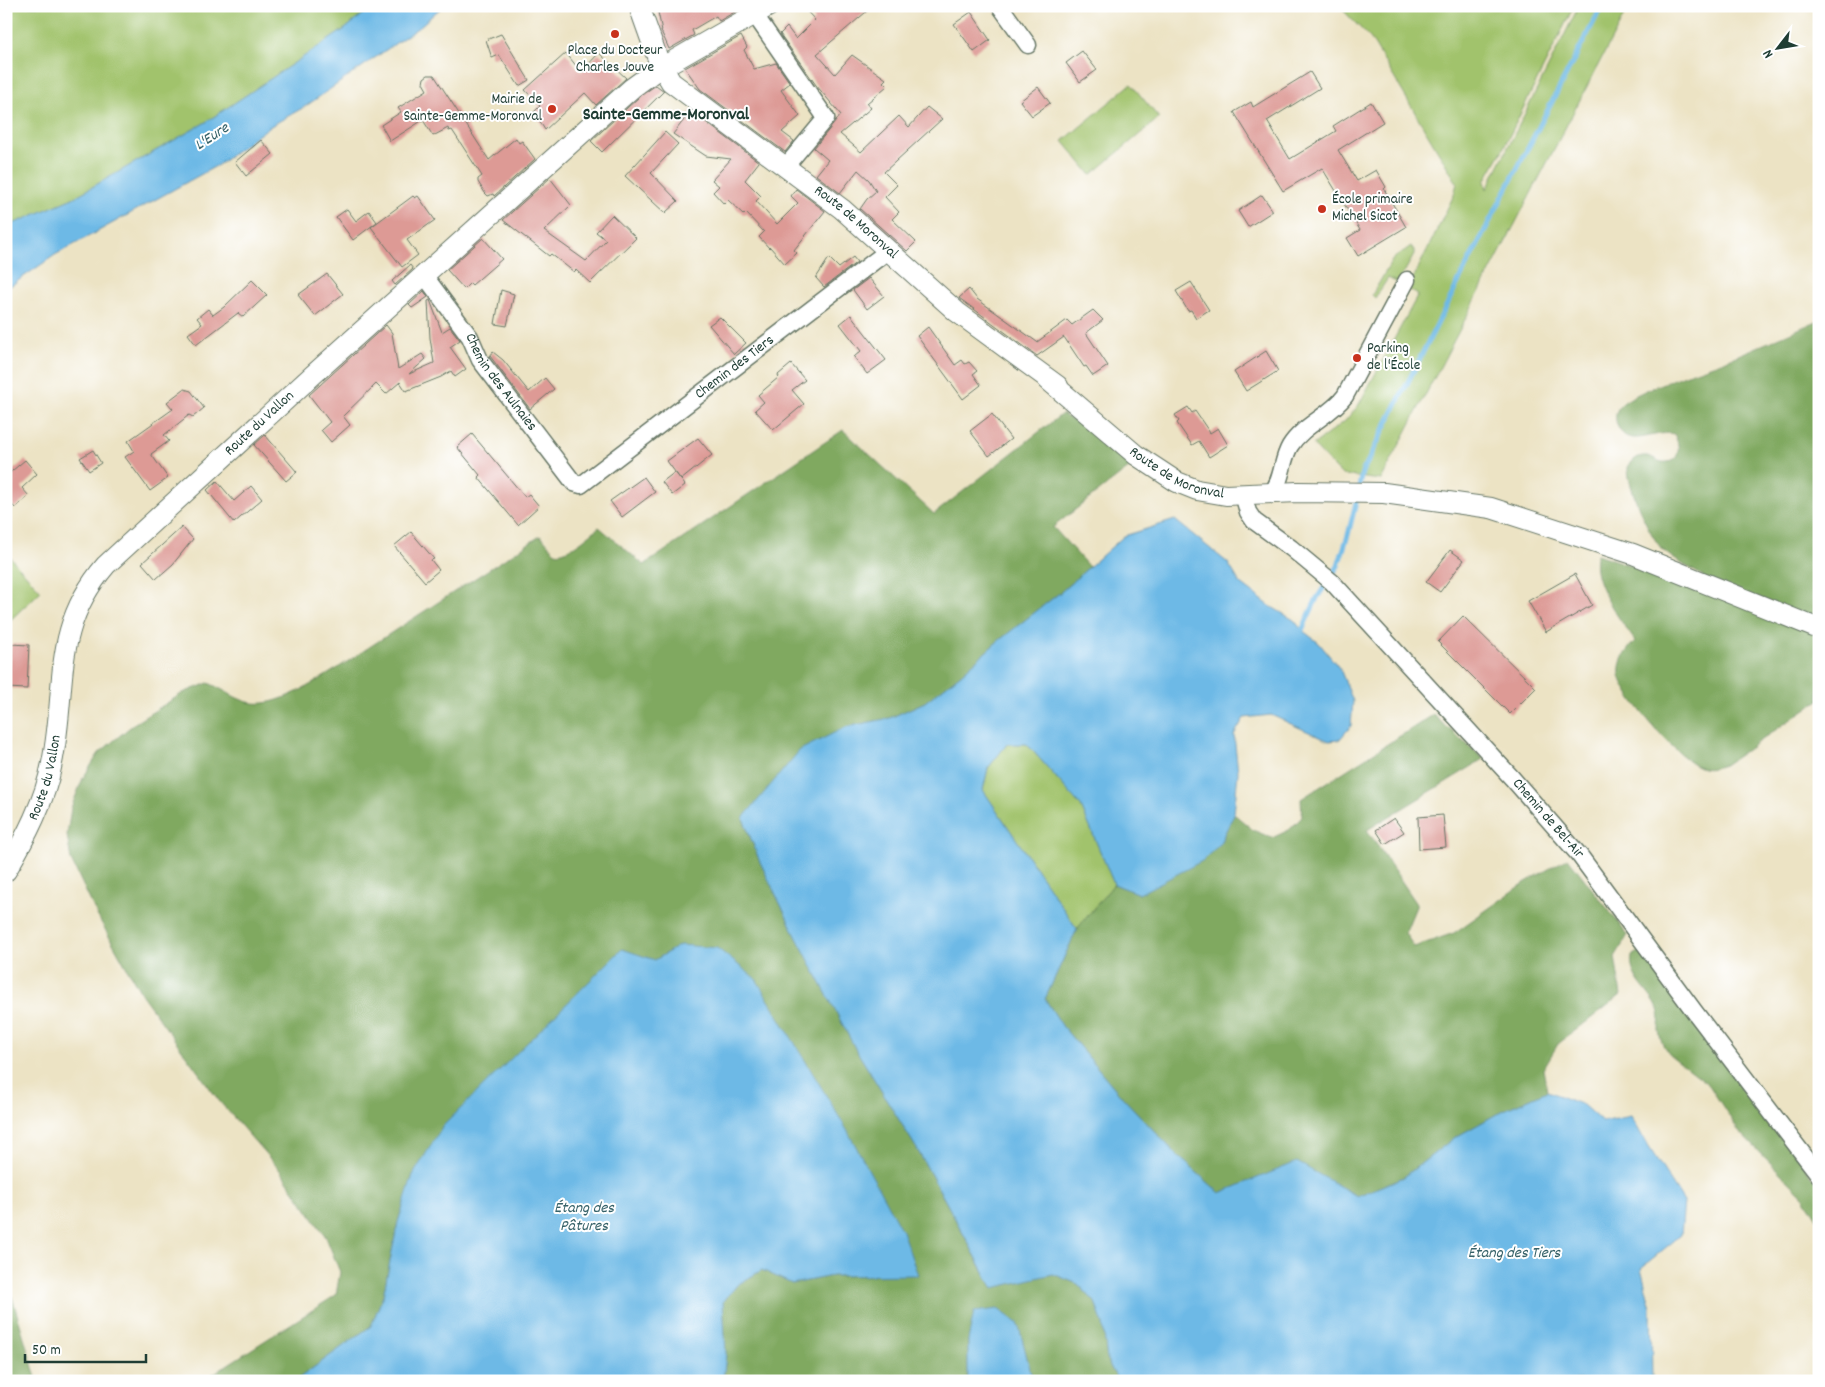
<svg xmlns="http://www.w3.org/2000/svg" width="1825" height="1387" viewBox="0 0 1825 1387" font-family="Dekko,sans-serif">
  <rect width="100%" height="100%" fill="#fff"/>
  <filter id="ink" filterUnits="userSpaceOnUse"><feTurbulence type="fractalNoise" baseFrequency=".02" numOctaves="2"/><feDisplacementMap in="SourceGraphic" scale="10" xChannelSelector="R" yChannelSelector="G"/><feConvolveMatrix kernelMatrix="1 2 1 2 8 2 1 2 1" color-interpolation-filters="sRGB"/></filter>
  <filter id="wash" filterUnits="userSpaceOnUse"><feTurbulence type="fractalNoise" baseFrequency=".0096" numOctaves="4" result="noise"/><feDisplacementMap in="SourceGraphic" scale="20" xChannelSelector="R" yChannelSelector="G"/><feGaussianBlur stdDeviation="1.12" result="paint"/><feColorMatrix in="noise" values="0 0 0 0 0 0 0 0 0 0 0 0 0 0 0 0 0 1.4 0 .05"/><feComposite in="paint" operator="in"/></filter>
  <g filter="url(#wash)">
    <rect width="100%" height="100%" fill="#ece3c4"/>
    <g fill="#a1c36c" stroke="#608050">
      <polygon points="6,6 373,6 345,29 206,122 73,198 6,227"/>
      <polygon points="1339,6 1574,6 1502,151 1485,181 1487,189 1579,6 1629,6 1381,480 1342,475 1313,445 1345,421 1358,406 1418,295 1408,289 1454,195 1457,183 1371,39"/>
      <polygon points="1131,84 1159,118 1091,175 1063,141"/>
      <polygon points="1411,246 1414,250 1414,255 1398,283 1388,278 1375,298 1372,295 1393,259"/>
      <polygon points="6,553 41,591 6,624"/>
      <polygon points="1007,744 1027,744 1081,806 1114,884 1077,929 983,790 988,768"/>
    </g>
    <g fill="#80a960" stroke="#50734a">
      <path d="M 1819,320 L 1819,700 L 1726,764 C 1718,767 1709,771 1700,767 C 1679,760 1624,697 1620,675 C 1618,661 1626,651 1635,641 C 1621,620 1588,580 1597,554 L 1655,574 L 1694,591 L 1706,592 L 1703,576 C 1690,568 1675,561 1664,551 C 1650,538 1627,486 1628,467 C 1632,461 1637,456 1644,456 C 1651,455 1656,461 1662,462 C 1681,464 1681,446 1674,434 C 1658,430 1635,445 1623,434 C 1616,428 1613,415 1619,407 C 1630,392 1703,369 1724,361 C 1756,348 1787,334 1819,320 Z"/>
      <path d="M 1062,414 L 1139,460 L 1053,527 L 1089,567 L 1062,591 L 997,642 L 961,674 L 925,702 L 890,718 L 846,727 L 743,819 L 760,862 L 795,934 L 855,1048 L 917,1149 L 992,1287 L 1053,1274 L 1078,1284 L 1095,1302 L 1103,1324 L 1107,1360 L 1118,1381 L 1033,1381 L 1018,1324 L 968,1340 L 968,1381 L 723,1381 L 726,1354 L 723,1302 L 737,1285 L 762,1270 L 792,1284 L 832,1276 L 918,1274 L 680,945 L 655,960 L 413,1175 L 398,1222 L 383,1296 L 371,1326 L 295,1381 L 202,1381 L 336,1295 L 340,1272 L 326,1237 L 279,1169 L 220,1102 L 142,995 L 97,915 L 71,860 L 67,835 L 71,808 L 83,778 L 99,753 L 135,723 L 183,693 L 208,683 C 227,690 242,706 264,703 C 295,700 346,662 374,644 C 429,608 485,572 540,536 C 546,540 549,546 554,551 C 563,559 592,533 599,527 L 644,565 L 843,430 L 934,514 Z"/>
      <polygon points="1433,715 1484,759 1367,830 1417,904 1405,933 1414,947 1454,933 1526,882 1568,858 1628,935 1615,957 1621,995 1558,1044 1543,1069 1547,1091 1504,1110 1454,1138 1404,1177 1357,1196 1297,1163 1220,1193 1178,1156 1123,1098 1063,1027 1045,999 1077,929 1114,884 1139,894 1219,845 1234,814 1253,830 1272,838 1289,830 1302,817 1301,799"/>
      <path d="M 1639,952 L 1644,953 L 1819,1185 L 1819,1221 L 1804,1197 L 1738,1130 L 1709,1085 L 1670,1055 C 1664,1048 1660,1040 1659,1030 C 1659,1022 1661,1015 1657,1007 C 1649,990 1628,978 1632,956 Z"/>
      <polygon points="6,1277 37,1381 6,1381"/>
    </g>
    <g fill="#6db9e6" stroke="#467b8d">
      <polygon points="373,6 443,6 419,27 306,106 269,127 218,165 55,255 6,289 6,227 73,198 206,122 345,29"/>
      <polygon points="1175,520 1228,563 1240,583 1270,606 1294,620 1302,630 1319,643 1340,669 1353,701 1351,726 1339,740 1329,741 1271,715 1244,718 1234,735 1238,772 1234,814 1219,845 1202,861 1139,894 1114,884 1081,806 1027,744 1007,744 988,768 983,790 1077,929 1045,999 1063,1027 1123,1098 1178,1156 1220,1193 1297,1162 1357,1196 1404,1177 1454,1138 1504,1110 1547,1091 1583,1105 1602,1122 1631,1116 1645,1141 1684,1202 1681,1235 1641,1268 1651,1308 1652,1381 1118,1381 1107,1360 1103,1324 1095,1302 1078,1284 1053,1274 993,1288 917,1149 855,1048 795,934 760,862 743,818 800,750 846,727 890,718 925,702 961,674 997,642 1062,591 1124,536"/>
      <polygon points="680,945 717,948 756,979 847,1130 902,1231 918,1275 832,1276 792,1284 762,1270 737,1285 723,1302 726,1354 723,1381 295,1381 371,1326 383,1296 398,1222 413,1175 442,1127 622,949 655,960"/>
      <polygon points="998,1309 1018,1323 1033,1381 968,1381 968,1340 974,1312"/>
    </g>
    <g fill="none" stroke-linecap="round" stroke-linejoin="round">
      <g stroke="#6db9e6" stroke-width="5">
        <polyline points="1359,487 1362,472 1367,463 1468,263 1602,6"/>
        <polyline points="1302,630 1317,598 1338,566 1348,535 1357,498"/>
      </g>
    </g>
    <g id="blocks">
      <g fill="#dd9a95">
        <polygon points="675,6 745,6 719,21 716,16 692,30 694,35 669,49 661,31 662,31 658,12"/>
        <polygon points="802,6 873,6 817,54 835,74 852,55 886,79 883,82 887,86 867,103 871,108 840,134 861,152 899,116 909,127 927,107 942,119 884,172 897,185 885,197 899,212 892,219 916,242 907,251 860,209 867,199 876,191 869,180 858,170 840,193 816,175 828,160 814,148 841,115 816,85 780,34 787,27 796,39 815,20"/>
        <polygon points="971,12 990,40 974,52 954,24"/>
        <polygon points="501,34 529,80 519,86 499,55 492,58 486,40"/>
        <polygon points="741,36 747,47 744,50 754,69 776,63 790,83 781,90 800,116 782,132 794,141 785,152 700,89 685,68"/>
        <polygon points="1082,51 1097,70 1080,82 1066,63"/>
        <polygon points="566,53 581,72 599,53 626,78 596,105 585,93 545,130 534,112 540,106 525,90"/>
        <polygon points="1310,72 1320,88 1267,121 1290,159 1336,131 1333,126 1371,102 1383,122 1338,150 1357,181 1376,170 1386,187 1384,189 1406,227 1358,256 1347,238 1360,230 1322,168 1283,191 1234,112 1251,102 1253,107"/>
        <polygon points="428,75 434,75 489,160 516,138 519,143 522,141 535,159 494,196 493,194 488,196 485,193 478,182 478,179 482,176 452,130 449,131 448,128 433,136 423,120 390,141 381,125 401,112 398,108 427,90 423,83 424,78"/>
        <polygon points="656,85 664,91 602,152 591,141 639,97"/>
        <polygon points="1038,87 1050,103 1032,116 1020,101"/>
        <polygon points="691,111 759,162 745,180 761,196 756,201 777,224 798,203 791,196 796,189 825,211 794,250 797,253 785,264 770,247 769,248 759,237 764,232 746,213 744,215 728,200 724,204 713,192 719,186 712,180 731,159 706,156 673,134"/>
        <polygon points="665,132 678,144 651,173 678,201 665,213 625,176"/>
        <polygon points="261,140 273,154 246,176 235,162"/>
        <polygon points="550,178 571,205 544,231 586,261 606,240 596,232 612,215 636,238 590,283 576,270 574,272 551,254 549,256 503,220"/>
        <polygon points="1262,195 1273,211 1248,227 1238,211"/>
        <polygon points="413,196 415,198 418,196 435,220 407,240 418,255 402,267 371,227"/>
        <polygon points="347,209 356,221 369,211 377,222 353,240 336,217"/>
        <polygon points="483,238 502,259 472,285 470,283 464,289 447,270"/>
        <polygon points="853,257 857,262 824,287 816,278 829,258 839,268"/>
        <polygon points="410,265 413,269 395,285 392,281"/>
        <polygon points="327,274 343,294 315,316 298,295"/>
        <polygon points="869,278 884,296 867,309 853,290"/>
        <polygon points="252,280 267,295 243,317 238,313 196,345 188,334 202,324 197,318 208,309 213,315 224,307"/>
        <polygon points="1191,282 1209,310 1196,318 1191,310 1188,311 1176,291"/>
        <polygon points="969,289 977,299 1037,342 1067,320 1072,325 1093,310 1103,320 1086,333 1108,366 1093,376 1086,366 1084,367 1064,337 1037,356 959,298"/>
        <polygon points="501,290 514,294 507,326 495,324"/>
        <polygon points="424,291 428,297 412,308 409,305"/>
        <polygon points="430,300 442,332 450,327 460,340 450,347 466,369 455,377 451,371 441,377 406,391 400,382 386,394 376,384 343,416 350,425 331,442 321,430 330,422 309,395 386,325 392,333 398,369 422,354 426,359 409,374 434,363 430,338 428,301"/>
        <polygon points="851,315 886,360 867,374 854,357 861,351 840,324"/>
        <polygon points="720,317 746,343 734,354 709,325"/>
        <polygon points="928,327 955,365 962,360 965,364 969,362 977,371 973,374 981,385 963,399 917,336"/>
        <polygon points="1266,351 1278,371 1246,391 1234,372"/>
        <polygon points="493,352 503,360 529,392 545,378 554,389 530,409 490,356"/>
        <polygon points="791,364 805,380 792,390 804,404 773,430 755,410 764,402 758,395 779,377 778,375"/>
        <polygon points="184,389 191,391 204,408 193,417 189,415 164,435 169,441 151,454 168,478 150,491 125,457 134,451 128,441 173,409 167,402"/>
        <polygon points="1188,407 1192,413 1195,411 1210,433 1218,428 1228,445 1209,457 1199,441 1192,445 1177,423 1179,421 1175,415"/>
        <polygon points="992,414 1011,439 989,456 970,431"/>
        <polygon points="472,434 525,497 529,494 539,506 518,525 478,477 480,475 457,447"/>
        <polygon points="265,435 297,472 286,481 254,445"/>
        <polygon points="698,438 712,455 681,480 667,461"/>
        <polygon points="93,450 101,463 89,471 80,458"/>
        <polygon points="25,460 37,474 22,488 29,496 15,508 6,498 6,476"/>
        <polygon points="675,472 685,485 672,495 662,482"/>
        <polygon points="644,477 655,492 622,517 610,501"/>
        <polygon points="217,481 234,501 251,486 262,499 234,523 207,490"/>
        <polygon points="182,527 193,539 173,564 156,579 142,563"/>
        <polygon points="411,532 434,559 431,560 439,570 425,582 394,546"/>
        <polygon points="1450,550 1464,560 1440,592 1426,582"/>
        <polygon points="1575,574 1592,605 1546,632 1528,601"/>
        <polygon points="1463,616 1536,688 1510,714 1438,642"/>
        <polygon points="11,644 29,645 27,689 7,688"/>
        <polygon points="1443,815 1446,847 1419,849 1418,817"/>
        <polygon points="1394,818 1404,832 1385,844 1376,830"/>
      </g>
    </g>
  </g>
  <g filter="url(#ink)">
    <use href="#blocks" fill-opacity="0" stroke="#677766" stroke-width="1"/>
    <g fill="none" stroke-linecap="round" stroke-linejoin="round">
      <g stroke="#677766" stroke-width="19">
        <g id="minor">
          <polyline points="1000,6 1028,45"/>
          <polyline points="755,15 826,118 786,166"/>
          <path id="s1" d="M 424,275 L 470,337 L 480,360 L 574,483 L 581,485 L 889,250"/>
          <path d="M 1271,493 C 1283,481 1281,461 1290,446 C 1303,425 1330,416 1345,396 L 1407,280"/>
          <path id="s2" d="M 1243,494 L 1248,512 L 1254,521 L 1291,548 L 1332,582 L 1512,778 L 1580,856 L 1694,1011 L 1819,1175"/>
        </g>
      </g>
      <g stroke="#677766" stroke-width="22">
        <g id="tertiary">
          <path id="s3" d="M 639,6 L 659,62 L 671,82 L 842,209 L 957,312 L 1058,386"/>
          <path id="s4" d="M 1048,380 L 1136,455 L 1177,482 L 1197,490 L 1226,495 L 1298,492 L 1384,493 L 1491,508 L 1633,554 L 1819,629"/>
          <path id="s5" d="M 6,871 C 26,837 45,801 52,763 C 68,686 50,630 106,565 L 314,374 L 632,88 L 654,72 L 769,6"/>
        </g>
      </g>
      <use href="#minor" stroke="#fff" stroke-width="16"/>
      <use href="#tertiary" stroke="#fff" stroke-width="20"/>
    </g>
  </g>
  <g fill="#c8321e" stroke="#fff" stroke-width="2">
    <circle cx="615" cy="34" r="5"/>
    <circle cx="552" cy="109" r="5"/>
    <circle cx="1322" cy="209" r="5"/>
    <circle cx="1357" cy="358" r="5"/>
  </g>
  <g text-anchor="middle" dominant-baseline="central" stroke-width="4" stroke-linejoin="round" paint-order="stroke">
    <g font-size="15" fill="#1f3d34" stroke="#fff" text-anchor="start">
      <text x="615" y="51" text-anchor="middle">Place du Docteur<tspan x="615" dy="17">Charles Jouve</tspan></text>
      <text x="542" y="100" text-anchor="end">Mairie de<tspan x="542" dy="17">Sainte-Gemme-Moronval</tspan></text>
      <text x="1332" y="200">École primaire<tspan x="1332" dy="17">Michel Sicot</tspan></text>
      <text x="1367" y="349">Parking<tspan x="1367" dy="17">de l'École</tspan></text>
    </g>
    <g font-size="15" fill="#1f3d34" stroke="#fff">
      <text stroke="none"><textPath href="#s3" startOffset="315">Route de Moronval</textPath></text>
      <text stroke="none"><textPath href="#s1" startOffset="458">Chemin des Tiers</textPath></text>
      <text stroke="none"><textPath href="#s1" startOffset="132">Chemin des Aulnaies</textPath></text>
      <text stroke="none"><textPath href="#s5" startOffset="536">Route du Vallon</textPath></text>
      <text stroke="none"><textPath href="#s4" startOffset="161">Route de Moronval</textPath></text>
      <text stroke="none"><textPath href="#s5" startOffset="102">Route du Vallon</textPath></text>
      <text stroke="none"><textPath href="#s2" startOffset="449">Chemin de Bel-Air</textPath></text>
    </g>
    <g font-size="16" font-style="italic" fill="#366269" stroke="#fff">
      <text transform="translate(212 137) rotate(-33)">L'Eure</text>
      <text x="584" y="1208">Étang des<tspan x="584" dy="18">Pâtures</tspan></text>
      <text x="1514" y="1253">Étang des Tiers</text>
    </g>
    <g font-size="18" font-weight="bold" fill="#1f3d34" stroke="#fff">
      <text x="666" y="115">Sainte-Gemme-Moronval</text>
    </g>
  </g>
  <rect width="1825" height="1387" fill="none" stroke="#fff" stroke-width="25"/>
  <g transform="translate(1778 48) rotate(239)" stroke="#ffffff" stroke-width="4" paint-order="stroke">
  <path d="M0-4L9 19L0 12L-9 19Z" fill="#1f3d34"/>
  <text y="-8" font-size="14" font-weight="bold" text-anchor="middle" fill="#1f3d34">N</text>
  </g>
  <path d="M25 1354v8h121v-8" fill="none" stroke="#1f3d34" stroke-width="2.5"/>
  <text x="32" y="1354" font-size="15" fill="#1f3d34" stroke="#ffffff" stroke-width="4" paint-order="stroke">50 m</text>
</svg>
